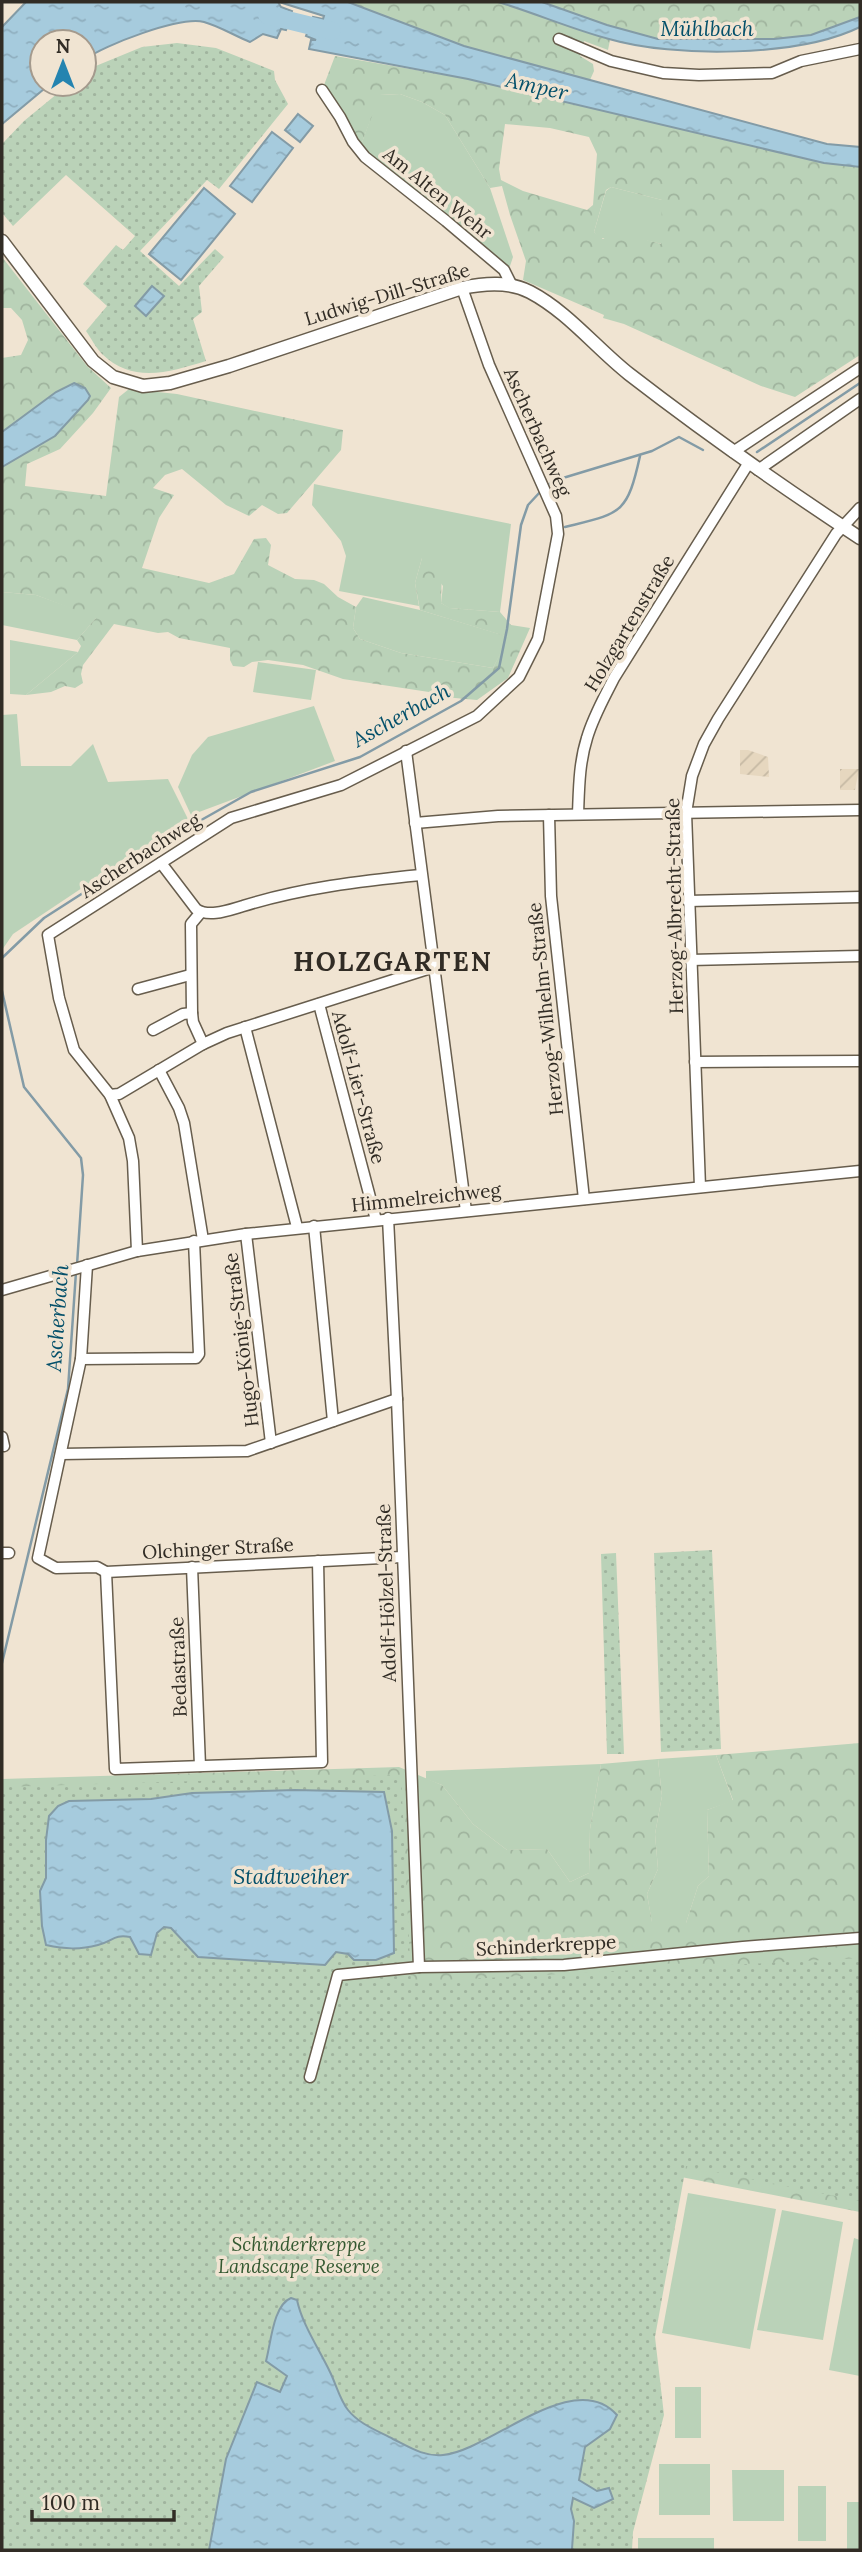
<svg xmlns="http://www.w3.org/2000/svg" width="862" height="2552" viewBox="0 0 862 2552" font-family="Lora,serif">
  <defs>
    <pattern id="industrial-furrows" width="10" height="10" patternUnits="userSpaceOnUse" patternTransform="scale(1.75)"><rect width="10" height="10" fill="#e6d7bf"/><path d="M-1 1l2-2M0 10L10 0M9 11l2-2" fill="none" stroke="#c6b9a4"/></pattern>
    <pattern id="forest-crowns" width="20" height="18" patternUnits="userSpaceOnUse" patternTransform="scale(1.75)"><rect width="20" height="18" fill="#bad2b8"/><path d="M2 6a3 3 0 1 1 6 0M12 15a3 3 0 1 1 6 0" fill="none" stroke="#a0b49e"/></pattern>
    <pattern id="park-dots" width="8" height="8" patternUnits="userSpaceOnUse" patternTransform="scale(1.75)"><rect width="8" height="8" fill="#bad2b8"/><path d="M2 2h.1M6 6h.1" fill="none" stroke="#a0b49e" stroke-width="1.8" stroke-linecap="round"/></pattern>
    <pattern id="water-ripples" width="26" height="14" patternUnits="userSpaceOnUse" patternTransform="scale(1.75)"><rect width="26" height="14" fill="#a6cbdd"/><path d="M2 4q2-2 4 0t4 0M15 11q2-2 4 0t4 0" fill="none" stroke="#8faebe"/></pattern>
  </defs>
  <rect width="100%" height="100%" fill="#f0e4d2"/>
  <g fill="url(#industrial-furrows)">
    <polygon points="740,750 748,750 768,757 769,777 740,774"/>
    <polygon points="840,769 859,769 855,790 840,790"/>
  </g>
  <g fill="#bad2b8">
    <polygon points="400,94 422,102 445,115 490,188 513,257 510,266 505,269 455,223 376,161 361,145 379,95"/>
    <polygon points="611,187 662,200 662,244 640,239 600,238 594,232 606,191"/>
    <polygon points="314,484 511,524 500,612 449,608 441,603 443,586 422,558 415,583 419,606 339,591 346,556 341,541 312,505"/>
    <polygon points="2,592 36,595 97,617 77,640 2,625"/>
    <polygon points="363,597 420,610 509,637 493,668 401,653 360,639 353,628 356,607"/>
    <polygon points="10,640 78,652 26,695 10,694"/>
    <polygon points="258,662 316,670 311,700 253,692"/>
    <polygon points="314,706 335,761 191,815 178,787 192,755 208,737"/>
    <polygon points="17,714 21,766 71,766 93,744 108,782 168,779 188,819 168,835 127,858 13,934 2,950 2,715"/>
    <polygon points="716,1755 733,1801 707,1810 709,1876 698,1886 686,1923 652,1923 647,1894 658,1869 655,1834 662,1796 658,1759"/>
    <polygon points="601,1764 590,1829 589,1873 570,1882 547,1849 507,1850 473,1824 442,1785 426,1779 426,1771"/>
    <polygon points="688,2193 776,2209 750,2349 662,2333"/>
    <polygon points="782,2210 843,2222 823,2340 757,2330"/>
    <polygon points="854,2238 860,2240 860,2376 829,2370"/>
    <rect x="675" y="2387" width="26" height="51"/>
    <rect x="659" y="2464" width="51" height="51"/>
    <polygon points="732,2470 784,2470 784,2521 733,2521"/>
    <rect x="798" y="2486" width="28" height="55"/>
    <rect x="847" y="2502" width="13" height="48"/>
    <rect x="638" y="2538" width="76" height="12"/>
  </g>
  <g fill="url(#forest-crowns)" fill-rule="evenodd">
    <polygon points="348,2 498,2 610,40 608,50 584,41 580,56 593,64 594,71 590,80 464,46"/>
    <polygon points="542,2 860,2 860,17 811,35 774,39 658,39 607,25"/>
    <path d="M 335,56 L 468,79 L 824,163 L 860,167 L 860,355 L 795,397 L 761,386 L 624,324 L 603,318 L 604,315 L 523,280 L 526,261 L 510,215 L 502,186 L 490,188 L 445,115 L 422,102 L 400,94 L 380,95 L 361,145 L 324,85 ZM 505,124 L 550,128 L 589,137 L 597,154 L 593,205 L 587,210 L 523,191 L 501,180 L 499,169 ZM 611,187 L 662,200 L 661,244 L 615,231 L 603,239 L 594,232 L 606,190 Z"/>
    <polygon points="2,257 87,366 111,388 93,413 60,449 27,464 25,486 106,496 119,397 129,389 177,394 343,430 341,450 287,513 278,514 262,505 249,516 226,505 182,469 165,475 153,488 174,495 159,518 142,568 209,583 234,574 254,539 266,538 271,545 268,565 295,579 314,580 324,584 338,597 356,607 353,628 360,639 401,653 493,668 508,637 420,610 415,583 422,558 433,557 442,566 441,603 450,608 500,612 511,625 530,628 508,678 477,700 444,697 429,692 343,679 303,665 268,660 252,662 244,667 233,666 230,660 230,648 179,638 168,632 158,633 114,624 83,665 81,674 83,683 75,688 65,686 51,692 26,695 78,652 81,646 77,640 96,618 36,595 2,592 2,467 55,436 88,400 11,426 2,432 2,358 21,355 28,340 22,320 11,308 2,308"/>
    <polygon points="860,1743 860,2212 676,2176 2,2550 2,1779 399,1767 442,1785 473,1824 507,1850 547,1849 570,1882 589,1873 590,1829 601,1764 658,1759 662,1796 655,1834 658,1869 647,1894 652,1922 686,1923 698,1886 709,1876 707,1810 733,1800 716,1755"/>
  </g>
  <g fill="url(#park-dots)">
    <path d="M 177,43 L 216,48 L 274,71 L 275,80 L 288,104 L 219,189 L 207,180 L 140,251 L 179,286 L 215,249 L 224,257 L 199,286 L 202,312 L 193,319 L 206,361 C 170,372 133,384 102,354 C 96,348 91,338 86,331 L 107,306 L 83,284 L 116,245 L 123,250 L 135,236 L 66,175 L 13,226 L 2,213 L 2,144 L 24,121 L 69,84 L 84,84 L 86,70 L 142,47 Z"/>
    <polygon points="712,1550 721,1749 661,1752 654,1553"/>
    <polygon points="616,1553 624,1754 607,1754 601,1554"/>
    <polygon points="401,1775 411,1982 860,1958 860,2201 686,2166 655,2337 664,2415 633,2532 632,2550 2,2550 2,1787"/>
  </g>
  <g fill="url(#water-ripples)" stroke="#839ba6" stroke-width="2">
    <path d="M 26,2 L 278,2 L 281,7 L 292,11 L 286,30 L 281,29 L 277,38 L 263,34 L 250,42 C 235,36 219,26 204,22 C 180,16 104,45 84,60 L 84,42 L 42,42 L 42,84 L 50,84 L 2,124 L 2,27 Z"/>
    <polygon points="279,2 348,2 464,46 827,144 860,147 860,167 824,163 468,79 309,49 311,40 316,40 306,36 313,17 323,19 324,16"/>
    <path d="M 498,2 L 542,2 L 607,25 L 658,39 L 774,39 L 811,35 L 860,17 L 860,27 C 799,57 674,58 609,39 C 571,29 535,13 498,2 Z"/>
    <polygon points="298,114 313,126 300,142 285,130"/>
    <polygon points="272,132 293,148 252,202 230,186"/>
    <polygon points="204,188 235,214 181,280 149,254"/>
    <polygon points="152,286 164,296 146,316 135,306"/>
    <polygon points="74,383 85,388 90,396 88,400 55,436 2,467 2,432 56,392"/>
    <path d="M 295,1790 L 384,1792 L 392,1831 L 394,1953 L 376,1960 L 354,1960 L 348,1954 L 336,1952 L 325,1965 L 198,1957 L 171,1928 L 164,1927 L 157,1933 L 151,1955 L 139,1954 L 130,1937 C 114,1934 113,1941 98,1945 C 79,1950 65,1949 46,1945 L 42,1926 L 40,1891 L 46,1878 L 46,1840 L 49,1816 L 58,1806 L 69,1801 L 151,1799 L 192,1793 Z"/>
    <path d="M 291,2298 L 297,2300 C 302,2324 319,2349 330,2372 C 336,2384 340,2400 348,2410 C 359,2424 378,2431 393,2439 C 409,2447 424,2457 443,2455 C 490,2451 574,2366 617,2415 L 610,2429 L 585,2447 L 579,2480 L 597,2491 L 609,2488 L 613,2499 L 594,2508 L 573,2498 L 571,2509 L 574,2521 L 572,2549 L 574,2550 L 209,2550 L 226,2459 L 257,2382 L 280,2392 L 287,2376 L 266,2361 C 271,2343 273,2305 291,2298 Z"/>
  </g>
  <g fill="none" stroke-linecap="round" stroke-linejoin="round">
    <g stroke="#839ba6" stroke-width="2.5">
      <polyline points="757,452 860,383"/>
      <polyline points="546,487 553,481 652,451 679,437 703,450"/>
      <path d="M 565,527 C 621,513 627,515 640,456"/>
      <polyline points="2,958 44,918 164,841 251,792 360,757 461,701 499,668 507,629 521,525 528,505 541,491"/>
      <polyline points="2,991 24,1087 81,1158 83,1175 77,1265"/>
      <polyline points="2,1663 68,1389 76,1272"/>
    </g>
    <polyline stroke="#a6cbdd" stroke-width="18" points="267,15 332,31"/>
    <g stroke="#675d4d" stroke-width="13">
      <g id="minor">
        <polyline points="559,39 611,61 663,73 699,75 772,73 801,61 860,49"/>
        <polyline points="322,90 340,117 353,142 365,157 446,221 504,270 512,286"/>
        <polyline points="733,452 860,368"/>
        <polyline points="758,470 860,399"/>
        <polyline points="406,751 466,1211"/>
        <path d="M 578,814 C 579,789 579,763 587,738 C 593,717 604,698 614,678 L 748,464"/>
        <polyline points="549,815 551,896 584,1199"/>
        <polyline points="415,823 498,816 860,810"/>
        <path d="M 161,863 L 196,909 C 209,918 229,910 243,906 C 301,888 360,881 421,875"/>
        <polyline points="688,901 860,897"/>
        <polyline points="201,912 191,924 192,1013 193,1022 203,1044"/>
        <polyline points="690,960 860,956"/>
        <polyline points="138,989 190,975"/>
        <polyline points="319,1004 376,1220"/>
        <polyline points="245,1027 297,1227"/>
        <polyline points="153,1030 183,1014 192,1013"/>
        <polyline points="695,1062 860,1061"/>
        <polyline points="159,1070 179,1108 184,1123 203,1240"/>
        <polyline points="110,1095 119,1094 203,1044 227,1033 434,967"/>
        <polyline points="700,1187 686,813 692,776 704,744 718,719 836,534 860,508"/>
        <polyline points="388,1218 397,1399 419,1967"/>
        <polyline points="314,1226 333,1421"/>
        <polyline points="246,1234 271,1443"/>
        <polyline points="137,1251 133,1161 129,1138 110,1095 74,1050 59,998 48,935 231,818 341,785 477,716 519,677 538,639 558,534 556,516 489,365 462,288"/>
        <polyline points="87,1265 81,1359 38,1558 56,1568 97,1567 106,1572 402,1557"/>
        <polyline points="2,1290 137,1251 246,1234 860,1171"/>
        <polyline points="81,1359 196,1358 199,1354 194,1241"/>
        <polyline points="2,1437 4,1446"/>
        <polyline points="61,1454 247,1451 397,1399"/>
        <polyline points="2,1553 9,1553"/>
        <polyline points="192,1567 200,1766"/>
        <polyline points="106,1572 115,1769 322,1762 318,1561"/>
        <polyline points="310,2077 338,1975 419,1967 564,1965 743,1947 860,1938"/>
      </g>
    </g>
    <g stroke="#675d4d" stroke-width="15">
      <path id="tertiary" d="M 2,241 L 93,361 L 113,377 L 143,386 L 170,383 L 229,366 L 462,288 C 485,283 509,281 530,292 C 568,312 596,348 629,374 C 704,432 781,486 860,538"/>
    </g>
    <use href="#minor" stroke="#fff" stroke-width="10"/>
    <use href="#tertiary" stroke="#fff" stroke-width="12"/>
  </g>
  <g text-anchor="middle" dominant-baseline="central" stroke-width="7" stroke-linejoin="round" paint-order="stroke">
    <g font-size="19" fill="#312c25" stroke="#f0e4d2">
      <text transform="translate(438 193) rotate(39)">Am Alten Wehr</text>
      <text transform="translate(387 294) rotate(-17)">Ludwig-Dill-Straße</text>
      <text transform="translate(538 432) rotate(66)">Ascherbachweg</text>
      <text transform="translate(629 623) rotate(-59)">Holzgartenstraße</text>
      <text transform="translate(140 855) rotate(-33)">Ascherbachweg</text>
      <text transform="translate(674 906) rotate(-91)">Herzog-Albrecht-Straße</text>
      <text transform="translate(545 1009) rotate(-96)">Herzog-Wilhelm-Straße</text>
      <text transform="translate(359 1087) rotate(75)">Adolf-Lier-Straße</text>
      <text transform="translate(426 1197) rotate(-6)">Himmelreichweg</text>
      <text transform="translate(241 1340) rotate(-97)">Hugo-König-Straße</text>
      <text transform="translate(218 1548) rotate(-3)">Olchinger Straße</text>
      <text transform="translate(386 1593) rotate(-92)">Adolf-Hölzel-Straße</text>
      <text transform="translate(178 1667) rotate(-92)">Bedastraße</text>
      <text transform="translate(546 1945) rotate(-3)">Schinderkreppe</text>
    </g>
    <g font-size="19" font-style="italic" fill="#345931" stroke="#f0e4d2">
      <text x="299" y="2244">Schinderkreppe<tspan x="299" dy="22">Landscape Reserve</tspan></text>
    </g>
    <g font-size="21" font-style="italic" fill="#04506a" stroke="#f0e4d2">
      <text x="707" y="28">Mühlbach</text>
      <text transform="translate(537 86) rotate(13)">Amper</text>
      <text transform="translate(401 715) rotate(-29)">Ascherbach</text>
      <text transform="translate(57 1318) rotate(-86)">Ascherbach</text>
      <text x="291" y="1876">Stadtweiher</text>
    </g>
    <g font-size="26" font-weight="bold" letter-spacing="2" fill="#312c25" stroke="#f0e4d2">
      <text x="393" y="961">HOLZGARTEN</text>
    </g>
  </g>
  <rect width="862" height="2552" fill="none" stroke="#312c25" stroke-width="7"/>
  <g transform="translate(63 63)"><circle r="33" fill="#f0e4d2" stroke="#a49a8d" stroke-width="2"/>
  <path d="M0-5L12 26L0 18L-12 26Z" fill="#2484b0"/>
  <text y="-10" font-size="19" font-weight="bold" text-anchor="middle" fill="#312c25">N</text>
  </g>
  <path d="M32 2510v10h142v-10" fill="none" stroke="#312c25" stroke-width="3.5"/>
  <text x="42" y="2510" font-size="21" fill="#312c25" stroke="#f0e4d2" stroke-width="5" paint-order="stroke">100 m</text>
</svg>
